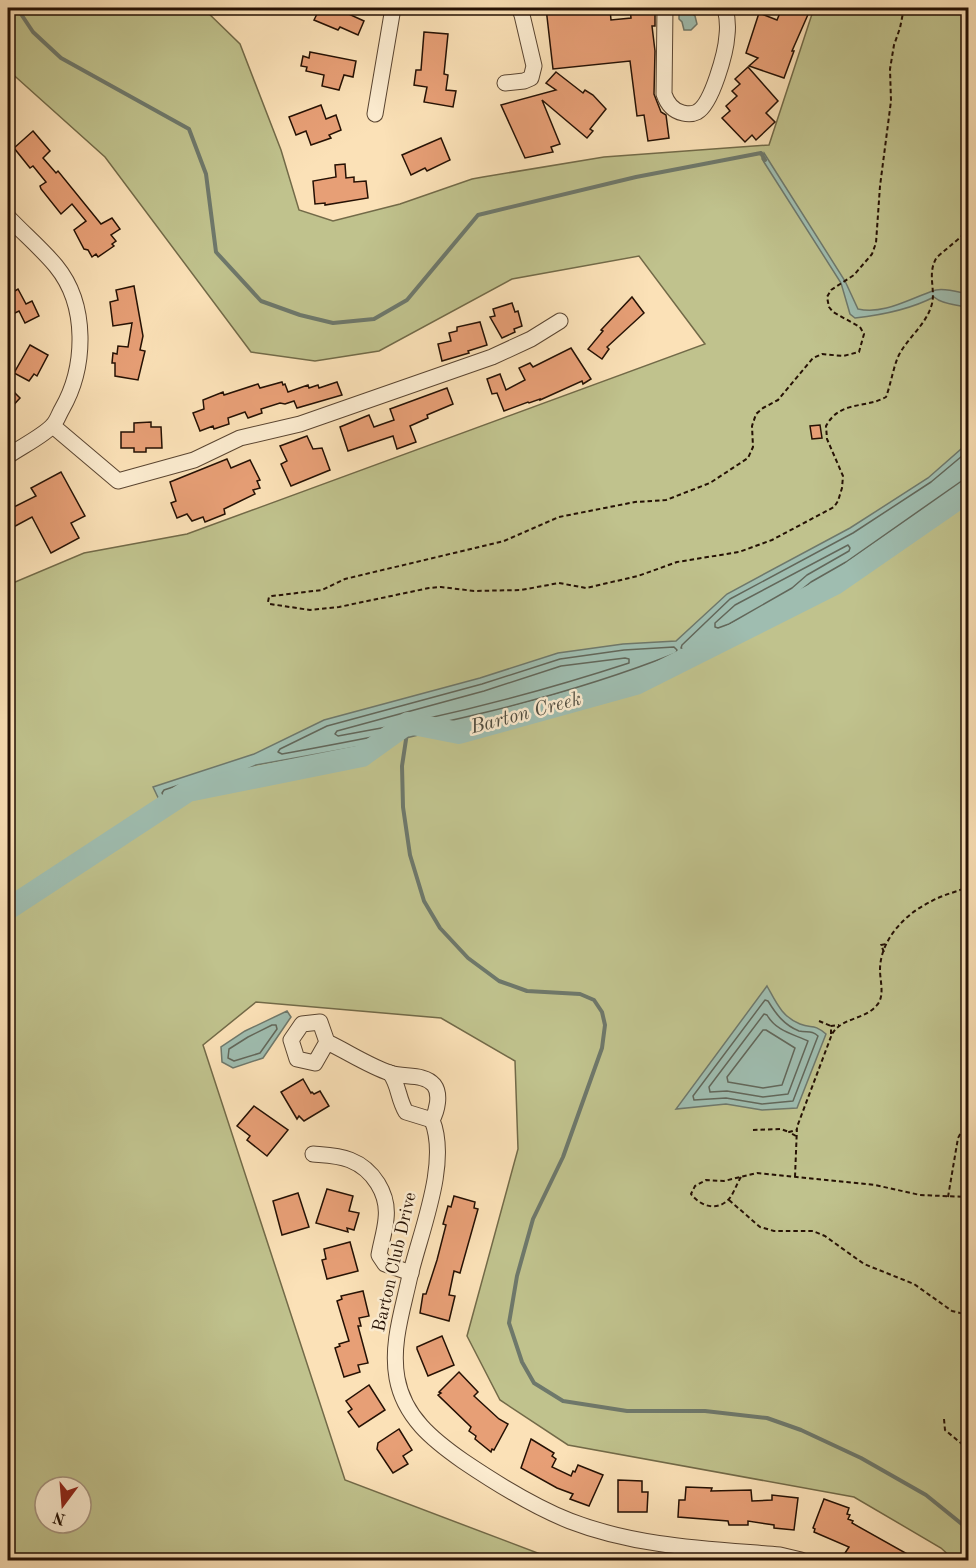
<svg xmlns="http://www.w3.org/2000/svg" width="976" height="1568" viewBox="0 0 976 1568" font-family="'Old Standard TT',serif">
  <rect width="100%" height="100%" fill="#fbe1b7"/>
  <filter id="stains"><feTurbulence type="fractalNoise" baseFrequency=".00333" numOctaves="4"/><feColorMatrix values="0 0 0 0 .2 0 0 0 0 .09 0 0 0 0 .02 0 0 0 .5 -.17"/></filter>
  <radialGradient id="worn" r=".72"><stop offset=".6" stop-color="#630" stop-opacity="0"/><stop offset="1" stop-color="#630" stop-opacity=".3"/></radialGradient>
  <path fill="#c0c28d" stroke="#726a48" stroke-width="1.5" fill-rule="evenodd" d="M 8,8 L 203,8 L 240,44 L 281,150 L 299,210 L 333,221 L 400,204 L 472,179 L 483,177 L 604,157 L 769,145 L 814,8 L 968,8 L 968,1560 L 954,1560 L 941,1548 L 854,1497 L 568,1445 L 500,1400 L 467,1336 L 518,1149 L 515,1061 L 441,1018 L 256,1002 L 203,1045 L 345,1480 L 556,1560 L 8,1560 L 8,585 L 84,553 L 187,534 L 705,344 L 639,256 L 512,279 L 379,351 L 315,361 L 251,352 L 105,157 L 8,70 ZM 45,1487 L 81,1487 L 81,1523 L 45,1523 Z"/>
  <g fill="#9fbdb0" stroke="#6e786b" stroke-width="1.5">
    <polygon points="679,11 689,11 695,16 697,24 691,30 684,30 682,22 679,19"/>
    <path d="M 764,153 L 845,281 L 858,309 C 885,315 910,298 936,290 C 946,288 958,292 968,294 L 968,308 C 957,304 943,305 934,297 C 909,310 882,315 855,318 L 850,314 L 841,283 L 762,159 Z"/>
    <polygon points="968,443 968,484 849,567 814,587 800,599 734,636 640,674 492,717 406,738 256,765 163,808 153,787 254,754 324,720 480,678 558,653 623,644 676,641 727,594 850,528 928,478"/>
    <path d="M 767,986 C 776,1002 782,1017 800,1024 C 812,1029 813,1023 826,1034 L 797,1108 L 762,1110 L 726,1104 L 676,1109 Z"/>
    <polygon points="287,1011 291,1017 263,1058 233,1068 222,1062 221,1047 245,1031"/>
  </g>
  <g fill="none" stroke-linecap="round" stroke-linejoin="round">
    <g stroke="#62675a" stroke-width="1.5">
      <polyline points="968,451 931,482 853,533 730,599 682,645 681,648 685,650 732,631 796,594 811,582 846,562 963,480 968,479"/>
      <polygon points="848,545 850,548 849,551 807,575 792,588 729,624 718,628 715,627 715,623 735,605"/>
      <path d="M 674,647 L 677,650 L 676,653 C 550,703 415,730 282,754 L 278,752 L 280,749 L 327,726 L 482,684 L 560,659 L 624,650 Z"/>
      <path d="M 625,658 L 629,659 L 629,663 C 534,694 437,719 338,736 L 335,734 L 337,731 L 484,691 L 561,666 Z"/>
      <polygon points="194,780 197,782 196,786 168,799 164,797 162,793 164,790"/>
      <path d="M 765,1000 L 768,1001 C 776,1014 784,1025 799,1031 C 807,1033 812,1030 818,1036 L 793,1101 L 762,1104 L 726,1098 L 694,1100 L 693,1096 Z"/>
      <path d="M 764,1014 L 767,1015 C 776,1031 793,1034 808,1041 L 788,1094 L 763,1097 L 727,1091 L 710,1092 L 709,1087 Z"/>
      <polygon points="272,1025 276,1025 277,1029 260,1053 234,1061 228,1058 229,1049 248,1037"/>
      <polygon points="763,1030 766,1030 795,1048 782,1085 763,1088 728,1082 727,1077"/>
    </g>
    <g stroke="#6e786b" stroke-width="4">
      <polyline points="17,8 33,32 61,58 189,129 206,174 216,252 261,301 300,315 333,323 374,319 407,300 478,215 636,177 761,153 765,160"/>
      <polyline points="407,733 402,766 403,807 410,855 424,901 440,928 468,958 499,981 527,991 580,994 594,1000 602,1012 605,1025 602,1048 563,1157 533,1219 517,1276 509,1323 522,1362 534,1383 563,1401 627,1411 705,1411 767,1418 801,1430 861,1458 926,1495 968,1529"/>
    </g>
    <polyline stroke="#9fbdb0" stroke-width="22" points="8,909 188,791 362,756 408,723 459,733 636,684 835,584 968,492"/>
  </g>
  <g fill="#e79f76" stroke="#251104" stroke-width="1.5">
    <polygon points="320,8 340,8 345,10 344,12 364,21 358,35 340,27 338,30 314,20"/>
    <polygon points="546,8 607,8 608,10 610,9 611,20 631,18 630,8 655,8 655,26 652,26 655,51 654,94 661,112 666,115 669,138 648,141 644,115 637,116 630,61 553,69"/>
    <polygon points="782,8 805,8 810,10 792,51 794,51 784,78 749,66 758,58 746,53 759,13 777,20"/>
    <polygon points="424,32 448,34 444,74 448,75 446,90 456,91 453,107 424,102 427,87 414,85 416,70 421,70"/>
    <polygon points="310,52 356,61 353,77 344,75 339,90 322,86 324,75 306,71 307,67 301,66 303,56 309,58"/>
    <polygon points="748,67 778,101 766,113 775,122 756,140 752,135 745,142 722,118 730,111 726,106 737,96 732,91 740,84 735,79"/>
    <polygon points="556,72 583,93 585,90 593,95 606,109 590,129 593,131 587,138 542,100 560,144 551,147 553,152 525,158 501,105 556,90 546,83"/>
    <polygon points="321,105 326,119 336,115 341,130 329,135 331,138 311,145 306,131 296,135 289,117"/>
    <polygon points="33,131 50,151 43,158 56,173 58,171 101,224 112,218 120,229 111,235 116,241 112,244 114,246 98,257 96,254 92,257 88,250 84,249 74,230 86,221 72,204 61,214 41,189 40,186 46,182 33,166 30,168 14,148"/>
    <polygon points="441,138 450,160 427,171 425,168 411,175 402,155"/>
    <polygon points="345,164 346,178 354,177 354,182 366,181 368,198 325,205 325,203 315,204 313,181 336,177 335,165"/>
    <polygon points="134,286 143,336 140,350 145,351 138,380 115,376 115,363 112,363 113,353 117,354 118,346 128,347 132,323 113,326 110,302 118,300 116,290"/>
    <polygon points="18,289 26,304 32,301 39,316 25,323 19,311 11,315 8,308 8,295"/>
    <polygon points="632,297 644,313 607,347 609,349 602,359 588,349 603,331 601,330"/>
    <polygon points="512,303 515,312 518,311 522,326 514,329 515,332 502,338 490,317 495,316 493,309"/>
    <polygon points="480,322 487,345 468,351 469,353 442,361 438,344 451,341 449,333 457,331 457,327"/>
    <polygon points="30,345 48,355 37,376 34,374 29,381 14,373"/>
    <polygon points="571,348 591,379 583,384 582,381 540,400 540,399 529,403 528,402 504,411 497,393 492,394 487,379 500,374 506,390 525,380 519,368 530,363 533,367"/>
    <polygon points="282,382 283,385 285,384 288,392 308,385 309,388 318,385 319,388 337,382 342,395 297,408 294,401 285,404 280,403 261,409 262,413 248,418 245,412 228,418 229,424 214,429 213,426 200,431 193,413 204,409 203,400 223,392 224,395 258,384 260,388"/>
    <polygon points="8,386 20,398 8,411"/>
    <polygon points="447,388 453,404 427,415 428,418 410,426 416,442 397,449 393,436 348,451 340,427 369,415 374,427 394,420 390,409"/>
    <polygon points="151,422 151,427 161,427 162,448 146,448 146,452 134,452 134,448 121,448 121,432 134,432 134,423"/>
    <polygon points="820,425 822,438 812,439 810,426"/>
    <polygon points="307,436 313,449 322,448 330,470 291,486 281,464 287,461 280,446"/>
    <polygon points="227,459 231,468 250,460 260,480 257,481 260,488 253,490 255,494 224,509 225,514 205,522 203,517 192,521 187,514 177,518 171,503 176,501 170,482"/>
    <polygon points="61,472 85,516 71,523 79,538 51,553 32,517 8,530 8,495 14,507 36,496 31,488"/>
    <polygon points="303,1079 311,1093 312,1092 314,1094 320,1091 329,1106 304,1121 299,1116 297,1119 281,1092"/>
    <polygon points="254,1106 288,1130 267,1156 247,1140 250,1136 237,1126"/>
    <polygon points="327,1189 353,1196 349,1211 359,1213 354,1230 347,1228 348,1232 316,1223"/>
    <polygon points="298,1193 309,1227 282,1235 273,1201"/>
    <polygon points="454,1196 475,1202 474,1208 478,1209 460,1273 454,1271 449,1295 455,1296 449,1321 420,1313 423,1294 426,1294 437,1260 446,1225 443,1224 448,1206 451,1207"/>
    <polygon points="350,1242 358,1271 327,1279 322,1260 326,1259 324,1249"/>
    <polygon points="363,1291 369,1316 359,1318 361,1326 358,1326 368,1363 358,1365 360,1372 344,1377 335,1348 340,1346 339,1344 349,1341 337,1301 342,1299 341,1296"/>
    <polygon points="442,1336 454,1365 428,1376 417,1349 417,1347"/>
    <polygon points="459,1372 478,1392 474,1396 499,1419 508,1424 494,1450 492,1449 491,1452 475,1439 476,1436 469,1431 471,1427 438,1395 441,1393 439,1392"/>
    <polygon points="369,1385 385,1410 359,1427 348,1412 352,1409 346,1401"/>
    <polygon points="399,1429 412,1450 403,1456 408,1464 393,1473 377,1449 378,1443"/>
    <polygon points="531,1439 554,1453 552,1456 556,1459 552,1467 571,1476 573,1471 575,1472 578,1465 603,1475 589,1506 570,1499 573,1494 557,1488 521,1468"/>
    <polygon points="618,1480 642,1481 642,1492 648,1492 647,1512 618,1512"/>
    <polygon points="686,1487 712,1488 711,1491 751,1490 752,1501 772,1500 772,1495 798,1498 794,1530 774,1528 774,1525 748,1521 748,1525 729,1525 728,1521 678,1517 679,1500 685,1500"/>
    <polygon points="824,1499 849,1508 847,1514 850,1515 848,1519 853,1521 852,1523 918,1560 858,1560 845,1553 849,1547 814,1532 815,1529 813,1528"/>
  </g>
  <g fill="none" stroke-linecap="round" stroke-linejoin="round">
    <g stroke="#5a4531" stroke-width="17">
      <g id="minor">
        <path d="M 665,8 L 664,94 C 667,103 673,111 683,113 C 687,114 693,114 697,112 C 712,104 726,52 727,35 C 728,27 727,16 725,8"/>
        <polyline points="505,83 524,81 531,78 534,66 522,15 519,8"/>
        <polyline points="375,114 393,8"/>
        <path d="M 8,217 C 23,233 42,249 56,266 C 88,305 86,367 62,409 C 59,414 57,421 53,425 C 45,435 19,448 8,456"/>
        <polyline points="53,426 118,481 194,460 240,438 300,424 492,357 531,339 560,321"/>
        <path d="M 327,1042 L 315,1063 L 297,1059 L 291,1040 L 302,1024 L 320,1022 L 327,1042 C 348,1052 369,1066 390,1073 C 403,1078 424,1073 434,1085 C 441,1094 437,1111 432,1120 C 450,1164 419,1235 409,1280 C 402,1312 391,1345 397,1378 C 404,1417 433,1440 463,1461 C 497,1484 532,1506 570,1521 C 637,1547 709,1549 780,1555 L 801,1560"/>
        <path d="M 390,1073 C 399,1085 398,1099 406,1112 L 432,1120"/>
        <path d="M 313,1154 C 326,1155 338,1155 350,1160 C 373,1169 389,1194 386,1219 C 385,1231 381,1243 379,1255 L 385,1264 L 411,1273"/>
      </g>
    </g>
    <g stroke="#251104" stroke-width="2" stroke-dasharray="4.5 3" stroke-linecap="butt">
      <path d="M 904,8 L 900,28 L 894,45 L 890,69 L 891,101 L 880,186 L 876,243 L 872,254 L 854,275 L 831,290 L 827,297 L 829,307 L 833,312 L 860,327 L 864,334 L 859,352 L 843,356 L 822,354 L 813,358 L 778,400 L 763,408 L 756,414 L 752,426 L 753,447 L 748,458 L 710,483 L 666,500 L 635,502 L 559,517 L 504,541 L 345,579 L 322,590 L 272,596 L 269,597 L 268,602 L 270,604 L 310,610 L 339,607 L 429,588 L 441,587 L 474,591 L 521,590 L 559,583 L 586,588 L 638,576 L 677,562 L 739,552 L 772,540 L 834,507 L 838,501 L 842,488 L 843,476 L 827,439 L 826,426 C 840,400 865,409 886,397 C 891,384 894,363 900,353 C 909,337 925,325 931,307 C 937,291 926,274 937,257 L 968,231"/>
      <polyline points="884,952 881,945 886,944"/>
      <polyline points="819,1021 831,1026"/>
      <polyline points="831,1034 831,1026 839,1025"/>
      <polyline points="753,1130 781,1129 789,1132"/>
      <polyline points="796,1136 789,1132 796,1130"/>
      <path d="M 741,1177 C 737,1183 734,1193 729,1199 C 717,1212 700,1206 691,1194 L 695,1186 L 706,1180 L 724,1181 L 757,1173 L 875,1185 L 920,1195 L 968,1197"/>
      <path d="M 795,1177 L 797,1127 L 832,1034 C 842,1017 865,1020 877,1005 C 885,996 880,981 880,970 C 880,940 905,914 930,902 C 942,895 956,892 968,887"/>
      <polyline points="948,1197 958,1138 964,1127 968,1126"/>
      <polyline points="729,1200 760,1227 774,1231 813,1231 825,1236 864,1264 914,1284 952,1311 968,1315"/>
      <polyline points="944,1419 945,1430 968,1449"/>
    </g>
    <use href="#minor" stroke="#fcecd0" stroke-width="15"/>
  </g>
  <g text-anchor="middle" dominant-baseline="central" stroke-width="5" stroke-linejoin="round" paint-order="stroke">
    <g font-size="18" fill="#251104" stroke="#fcecd0">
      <text transform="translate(395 1262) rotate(-77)">Barton Club Drive</text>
    </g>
    <g font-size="20" font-style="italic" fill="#504d40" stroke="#fcecd0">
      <text transform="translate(526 714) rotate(-15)">Barton Creek</text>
    </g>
  </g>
  <rect width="976" height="1568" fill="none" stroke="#fbe1b7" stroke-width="30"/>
  <rect x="9" y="9" width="958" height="1550" fill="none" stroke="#251104" stroke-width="3"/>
  <rect x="15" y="15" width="946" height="1538" fill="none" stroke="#251104" stroke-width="1.5"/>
  <g transform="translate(63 1505) rotate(196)"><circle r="28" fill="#fcecd0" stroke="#a6947e" stroke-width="1.5"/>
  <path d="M0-4.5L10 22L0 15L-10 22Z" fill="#8f2418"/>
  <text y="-9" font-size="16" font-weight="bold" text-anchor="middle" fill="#251104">N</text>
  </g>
  <rect width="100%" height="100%" filter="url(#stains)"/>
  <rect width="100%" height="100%" fill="url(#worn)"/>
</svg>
